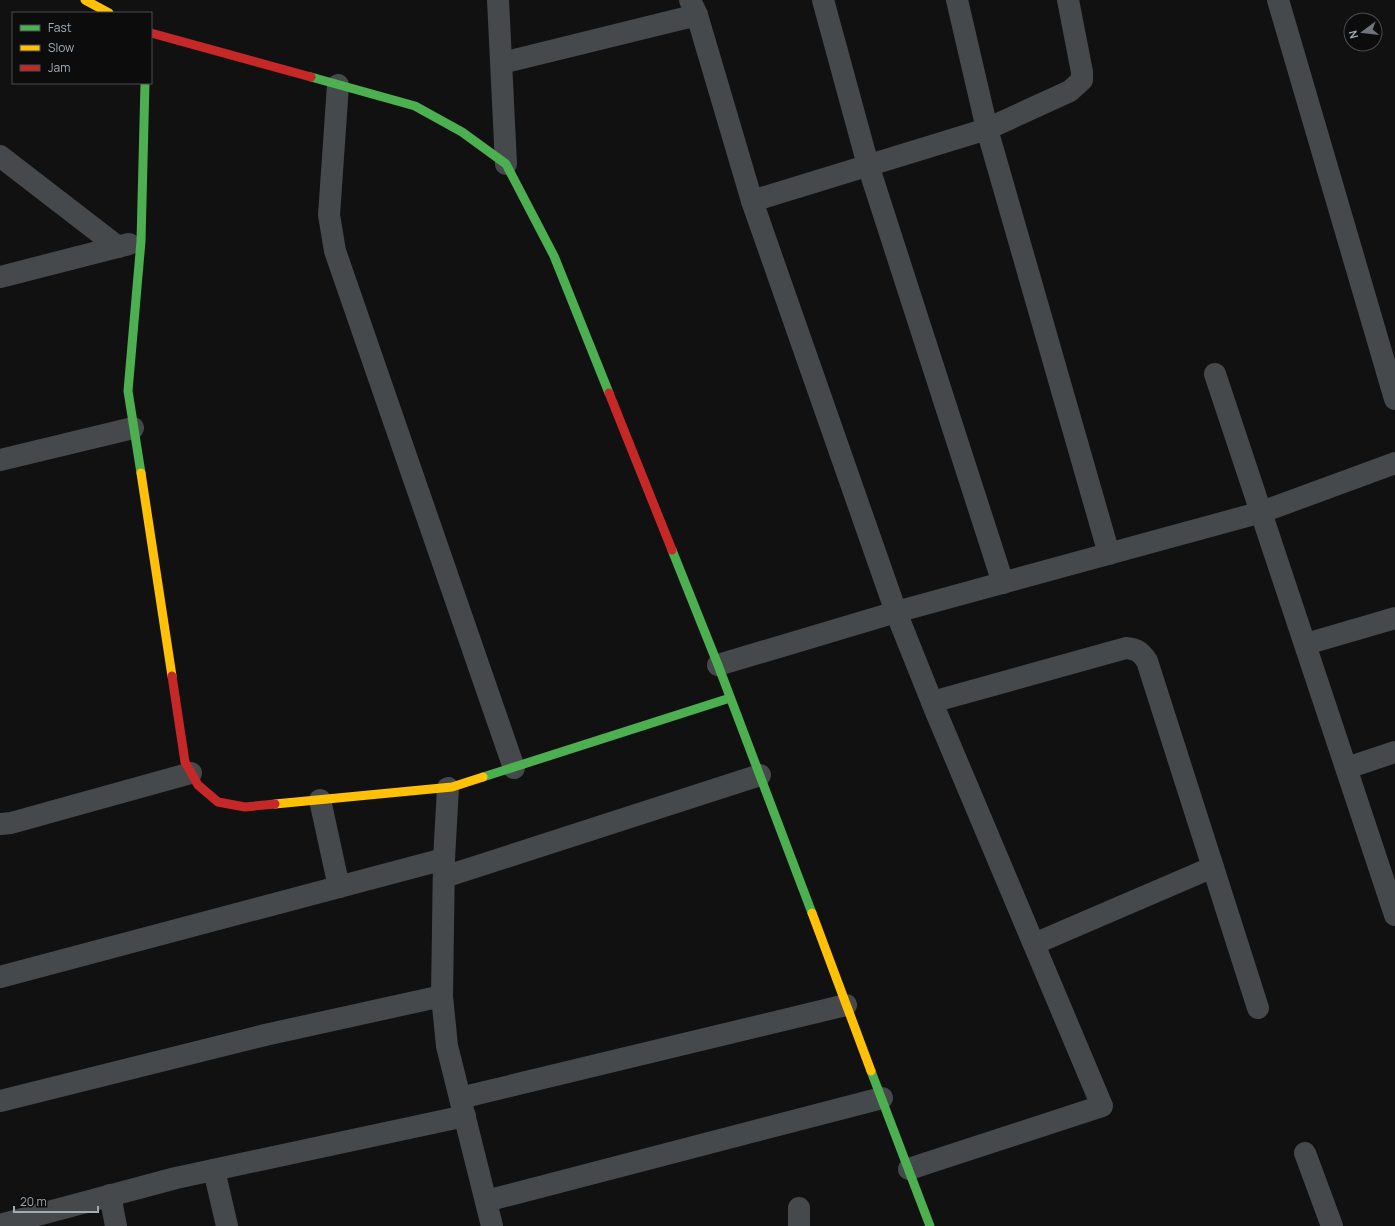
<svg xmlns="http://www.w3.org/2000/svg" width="1395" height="1226" viewBox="0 0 1395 1226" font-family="Manrope,sans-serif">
  <rect width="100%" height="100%" fill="#111112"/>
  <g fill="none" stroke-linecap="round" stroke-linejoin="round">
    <g stroke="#46494b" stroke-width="22">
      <polyline points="498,0 506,164"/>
      <polyline points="690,0 697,15 752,201 896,612 718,665"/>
      <polyline points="823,0 868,165 1003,583"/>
      <polyline points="957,0 987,129 1070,91 1082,80 1082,72 1068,0"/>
      <polyline points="1278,0 1395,399"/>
      <polyline points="502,63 697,15"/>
      <polyline points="338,85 329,215 335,251 514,768"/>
      <polyline points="0,156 118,247"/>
      <polyline points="752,201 987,129 1109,554"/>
      <polyline points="0,277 129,244"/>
      <polyline points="1215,374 1395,915"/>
      <polyline points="0,460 133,428"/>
      <polyline points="1306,644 1395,618"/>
      <path d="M 932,702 L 1126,648 C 1137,649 1141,652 1147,661 L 1258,1008"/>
      <polyline points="1347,768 1395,752"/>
      <polyline points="448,788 444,859 442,996 447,1046 492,1226"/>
      <polyline points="320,800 339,887"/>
      <polyline points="0,824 11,823 191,773"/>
      <polyline points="444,877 760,775"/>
      <polyline points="1034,944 1213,867"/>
      <polyline points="0,977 444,859"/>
      <polyline points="460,1098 846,1005"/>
      <polyline points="0,1101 265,1035 442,996"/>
      <polyline points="1305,1153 1332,1226"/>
      <polyline points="909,1169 1102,1106 936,712 896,612 1262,512 1395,463"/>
      <polyline points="214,1170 227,1226"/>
      <polyline points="110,1195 116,1226"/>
      <polyline points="486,1201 882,1098"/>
      <polyline points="799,1208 799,1226"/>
      <polyline points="0,1225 176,1178 465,1116"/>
    </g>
    <g stroke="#4caf50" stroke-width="9">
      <polyline points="311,77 415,106 462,132 506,164 554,256 609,393"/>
      <polyline points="141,473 128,391 141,241 145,83"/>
      <polyline points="672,550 718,665 812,913"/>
      <polyline points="483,777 730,698"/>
      <polyline points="871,1071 930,1226"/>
    </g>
    <g stroke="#ffc107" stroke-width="9">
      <polyline points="85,0 109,13"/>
      <polyline points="141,473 172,676"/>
      <polyline points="275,804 452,787 483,777"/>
      <polyline points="812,913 871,1071"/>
    </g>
    <g stroke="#c62828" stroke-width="9">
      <polyline points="151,33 311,77"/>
      <polyline points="609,393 672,550"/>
      <polyline points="172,676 185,762 198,785 218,802 245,807 275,804"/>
    </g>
  </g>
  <rect x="12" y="12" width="140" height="72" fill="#0c0c0d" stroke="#484c50"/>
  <rect x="20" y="25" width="20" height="6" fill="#4caf50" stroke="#484c50"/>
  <text x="48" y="32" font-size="12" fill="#a1abb4">Fast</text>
  <rect x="20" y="45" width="20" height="6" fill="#ffc107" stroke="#484c50"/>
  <text x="48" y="52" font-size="12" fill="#a1abb4">Slow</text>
  <rect x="20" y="65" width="20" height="6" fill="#c62828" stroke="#484c50"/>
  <text x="48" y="72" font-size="12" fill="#a1abb4">Jam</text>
  <g transform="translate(1363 32) rotate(255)"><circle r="19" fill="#0c0c0d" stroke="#484c50"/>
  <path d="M0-3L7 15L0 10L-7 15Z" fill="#6f757b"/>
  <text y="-6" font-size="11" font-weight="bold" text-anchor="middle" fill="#a1abb4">N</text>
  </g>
  <path d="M14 1206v6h84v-6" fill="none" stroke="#a1abb4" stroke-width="2"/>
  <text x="20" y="1206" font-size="12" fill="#a1abb4" stroke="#0c0c0d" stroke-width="3" paint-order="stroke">20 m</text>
</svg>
